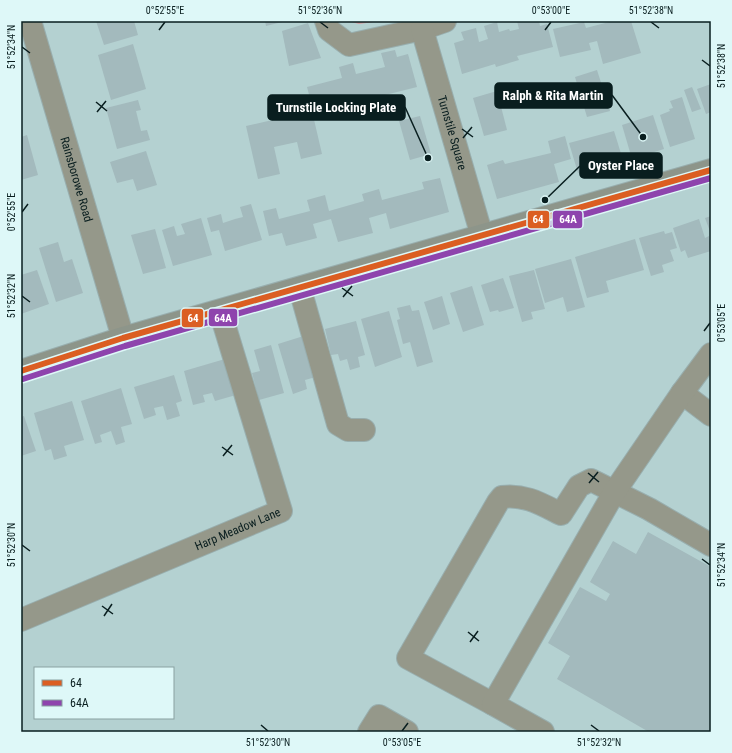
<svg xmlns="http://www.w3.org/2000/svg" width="732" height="753" viewBox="0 0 732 753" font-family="'Roboto Condensed',sans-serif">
  <rect width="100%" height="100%" fill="#b4d1d1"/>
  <polygon fill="#d59ea3" points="348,21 381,21 359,24"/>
  <g fill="#a3babd">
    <polygon points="96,21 134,21 138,35 104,45"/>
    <polygon points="265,21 282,21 282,22 266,26"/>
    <polygon points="517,21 539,21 540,26 547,24 553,47 517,56 519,60 496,67 495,64 462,74 454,43 464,40 461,32 476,28 479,42 488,39 484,26 497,22 499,32 509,29 510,31 519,29"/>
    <polygon points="613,21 631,21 641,53 603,64 597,41 589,43 591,50 560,57 553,29 584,22 586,28"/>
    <polygon points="308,23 321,58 289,66 282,31"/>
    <polygon points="133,44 146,89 111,100 98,55"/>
    <polygon points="395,50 397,57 408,54 417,87 361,101 359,95 347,98 349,108 315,117 307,87 342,78 339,67 353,63 356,74 385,67 381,53"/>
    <polygon points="597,70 610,111 587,117 575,77"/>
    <polygon points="711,84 711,112 706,114 697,89"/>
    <polygon points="692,87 701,109 692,112 684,90"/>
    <polygon points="497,91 507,130 484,136 473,98"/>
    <polygon points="682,97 695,139 670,147 660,115 670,111 669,109 673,108 670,101"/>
    <polygon points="138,100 141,110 136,111 141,131 147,130 150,140 117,149 106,108"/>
    <polygon points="312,111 322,154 301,159 297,142 274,147 280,174 258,179 246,126"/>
    <polygon points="653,115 664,149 632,159 622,125"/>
    <polygon points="420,116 431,154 410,160 399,121"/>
    <polygon points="614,131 623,160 578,173 569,143"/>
    <polygon points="27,135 38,175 21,180 21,137"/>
    <polygon points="565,136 571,159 554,164 559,182 497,199 487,165 503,160 505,164 551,153 548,141"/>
    <polygon points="146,151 157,185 137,191 133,179 117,183 110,162"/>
    <polygon points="440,178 449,212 390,229 386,213 369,218 373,233 338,242 331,219 313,224 317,238 286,246 282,233 269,236 263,211 276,208 279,219 310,211 307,200 325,195 329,211 364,201 362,194 379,189 382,200 424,189 422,182"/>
    <polygon points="251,204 262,240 225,251 219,230 211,232 207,218 221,214 223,223 235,219 243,217 240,207"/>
    <polygon points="711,216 711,234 705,218"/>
    <polygon points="201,218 212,255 173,266 162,230 174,226 177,236 185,234 181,224"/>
    <polygon points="699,219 705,238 709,236 711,251 688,258 685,250 681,252 673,228"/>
    <polygon points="155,229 166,268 143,274 131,235"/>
    <polygon points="664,231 665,234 672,232 677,248 670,250 674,261 662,265 664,272 651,276 639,238"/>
    <polygon points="635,239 644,270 606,281 609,292 587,298 575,257"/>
    <polygon points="58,242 64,262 72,259 83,293 56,302 39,248"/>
    <polygon points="571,259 585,307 567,312 563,297 545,303 535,269"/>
    <polygon points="37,270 49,304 21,314 21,275"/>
    <polygon points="534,270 545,309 531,312 533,319 522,322 509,276"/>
    <polygon points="503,278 514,308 499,312 498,310 490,312 481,285"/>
    <polygon points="472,286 484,325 463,332 450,293"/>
    <polygon points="442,296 450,324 433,330 424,302"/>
    <polygon points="410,305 412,311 419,310 433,362 417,367 410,342 403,344 397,320 400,319 397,308"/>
    <polygon points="389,311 402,357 375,367 361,319"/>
    <polygon points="356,321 365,355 358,357 360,367 350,370 347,359 340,361 338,354 331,355 325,329"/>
    <polygon points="310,334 323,375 305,380 307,389 293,394 278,344"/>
    <polygon points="271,345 284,393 259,400 252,373 260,371 254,350"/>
    <polygon points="225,359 236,395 215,401 212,393 203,395 205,402 193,405 184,371"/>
    <polygon points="174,375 182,401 176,403 180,416 167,420 163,406 154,408 156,415 144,419 134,387"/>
    <polygon points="121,388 132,424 121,427 125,442 116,445 111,431 100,435 102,442 95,444 81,401"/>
    <polygon points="72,401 84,440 64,446 67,456 54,460 51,449 45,451 34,413"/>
    <polygon points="24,416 36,451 21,456 21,417"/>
    <polygon points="648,532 711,567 711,732 649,732 557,679 570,656 548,643 580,587 606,601 610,594 590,582 613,541 636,554"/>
  </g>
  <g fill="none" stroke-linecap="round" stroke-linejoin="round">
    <g stroke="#98aeae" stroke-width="24">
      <g id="minor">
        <path id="s1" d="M 30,21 L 123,338"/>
        <polyline points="326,21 329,30 349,45 422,29 445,21"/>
        <path id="s2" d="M 422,29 L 482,236"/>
        <polyline points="300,289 338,424 348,430 364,430"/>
        <polyline points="682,393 711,415"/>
        <path id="s3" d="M 21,620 L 281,511 L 220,311"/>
        <path d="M 493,704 L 408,658 L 498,502 L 502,497 C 525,494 541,504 561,514 L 579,486 L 591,480 L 649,509 L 711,545"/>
        <polyline points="369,732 379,716 407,732"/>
        <polyline points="543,732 493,704 615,491 682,393 711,354"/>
      </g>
    </g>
    <g stroke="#98aeae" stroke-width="24">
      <polyline id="major" points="21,371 123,338 711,170"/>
    </g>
    <use href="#minor" stroke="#95988a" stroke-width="22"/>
    <use href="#major" stroke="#8d958a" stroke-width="22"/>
    <g stroke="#def8f8" stroke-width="9">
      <polyline id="bus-1" points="21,371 123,338 711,170"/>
    </g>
    <g stroke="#def8f8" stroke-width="9">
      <polyline id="bus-2" points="23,379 125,346 711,178"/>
    </g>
    <use href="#bus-1" stroke="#db5e22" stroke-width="6"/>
    <use href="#bus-2" stroke="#8e44ad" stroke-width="6"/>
  </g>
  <path fill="none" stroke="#091e1f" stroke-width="1.5" d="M 320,22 L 328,28M 651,22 L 659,28M 159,30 L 165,22M 545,30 L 551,22M 22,47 L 30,53M 702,60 L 710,66M 96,102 L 107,111M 97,112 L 106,101M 462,129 L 473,137M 463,138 L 472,127M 22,212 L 28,204M 342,288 L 353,296M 22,296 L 30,302M 343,297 L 352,286M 704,331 L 710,323M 222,447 L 233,455M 223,456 L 232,445M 588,473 L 599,482M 589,483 L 598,472M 22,545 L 30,551M 702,559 L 710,565M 102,606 L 113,614M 104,616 L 112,604M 468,632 L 479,641M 470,642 L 478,631M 261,725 L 268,731M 591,725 L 599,731M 402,731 L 408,723"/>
  <g text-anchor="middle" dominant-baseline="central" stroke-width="3" stroke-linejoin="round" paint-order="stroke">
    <g font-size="12" fill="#091e1f" stroke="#def8f8">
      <text stroke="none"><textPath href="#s2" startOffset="108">Turnstile Square</textPath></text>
      <text stroke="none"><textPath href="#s1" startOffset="165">Rainsborowe Road</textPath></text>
      <text stroke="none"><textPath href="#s3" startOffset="235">Harp Meadow Lane</textPath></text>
    </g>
  </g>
  <path fill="none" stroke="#091e1f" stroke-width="1.5" d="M643 137L612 95M428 158L405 107M545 200L580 166"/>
  <g fill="#091e1f" stroke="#def8f8" stroke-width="1.5">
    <circle cx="643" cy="137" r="4"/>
    <circle cx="428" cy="158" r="4"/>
    <circle cx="545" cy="200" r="4"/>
  </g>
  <g fill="#091e1f" stroke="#091e1f" stroke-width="1.5">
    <rect x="495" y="83" width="117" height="25" rx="4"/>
    <rect x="268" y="95" width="137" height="25" rx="4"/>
    <rect x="580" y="153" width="82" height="25" rx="4"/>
  </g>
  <g font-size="13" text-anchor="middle" font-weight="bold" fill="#fff">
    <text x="553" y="100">Ralph &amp; Rita Martin</text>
    <text x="336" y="112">Turnstile Locking Plate</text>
    <text x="621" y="170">Oyster Place</text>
  </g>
  <g stroke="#def8f8" stroke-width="1.5">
    <rect x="552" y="210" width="31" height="19" rx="4" fill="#8e44ad"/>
    <rect x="527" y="210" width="23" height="19" rx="4" fill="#db5e22"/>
    <rect x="208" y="308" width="30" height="19" rx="4" fill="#8e44ad"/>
    <rect x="181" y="308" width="23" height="20" rx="4" fill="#db5e22"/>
  </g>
  <g font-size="11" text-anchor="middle" font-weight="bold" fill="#fff">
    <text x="568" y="223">64A</text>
    <text x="538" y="223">64</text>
    <text x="223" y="322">64A</text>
    <text x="193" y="322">64</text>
  </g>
  <rect width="732" height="753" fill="none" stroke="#def8f8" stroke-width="44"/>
  <rect x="34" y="667" width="140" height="52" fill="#def8f8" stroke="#89a1a1"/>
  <rect x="42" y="680" width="20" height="6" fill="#db5e22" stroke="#89a1a1"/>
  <text x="70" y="687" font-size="12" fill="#091e1f">64</text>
  <rect x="42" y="700" width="20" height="6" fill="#8e44ad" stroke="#89a1a1"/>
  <text x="70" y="707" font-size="12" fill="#091e1f">64A</text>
  <rect x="22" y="22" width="688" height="709" fill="none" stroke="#091e1f" stroke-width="1.5"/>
  <g font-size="10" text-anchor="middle" fill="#091e1f">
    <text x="165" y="14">0°52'55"E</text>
    <text x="320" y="14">51°52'36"N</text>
    <text x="551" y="14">0°53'00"E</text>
    <text x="651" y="14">51°52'38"N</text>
    <text transform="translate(11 47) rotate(-90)" y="4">51°52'34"N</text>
    <text transform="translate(721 66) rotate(-90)" y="4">51°52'38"N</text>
    <text transform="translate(11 212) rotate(-90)" y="4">0°52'55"E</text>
    <text transform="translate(11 296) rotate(-90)" y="4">51°52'32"N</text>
    <text transform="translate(721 323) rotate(-90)" y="4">0°53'05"E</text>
    <text transform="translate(11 545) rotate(-90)" y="4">51°52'30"N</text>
    <text transform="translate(721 565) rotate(-90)" y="4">51°52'34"N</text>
    <text x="268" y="746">51°52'30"N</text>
    <text x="402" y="746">0°53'05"E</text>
    <text x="599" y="746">51°52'32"N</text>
  </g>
</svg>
